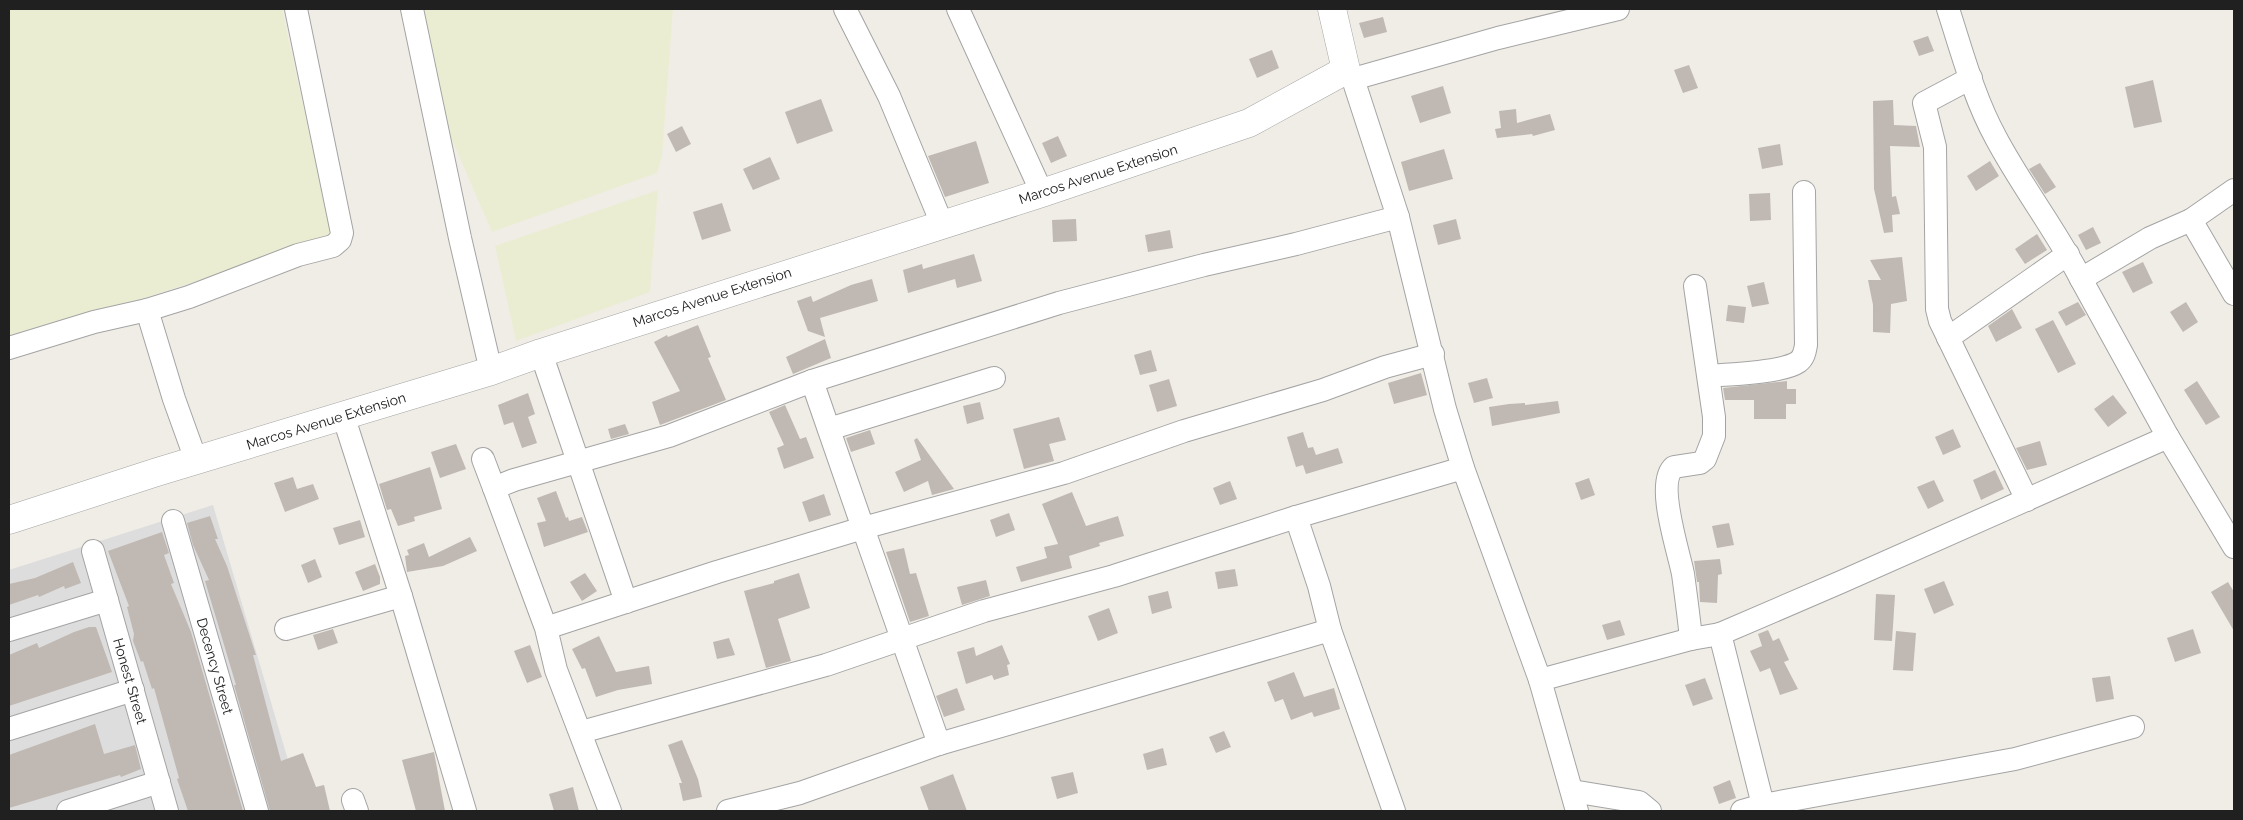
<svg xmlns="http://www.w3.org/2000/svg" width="2243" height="820" viewBox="0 0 2243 820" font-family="Raleway,sans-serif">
  <rect width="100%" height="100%" fill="#f0ede6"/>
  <polygon fill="#dedddd" points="213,505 303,811 9,811 9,570"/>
  <g fill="#ebedd3">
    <polygon points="9,9 282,9 332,238 9,341"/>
    <polygon points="411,9 673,9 662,156 657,173 492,232 418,62"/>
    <polygon points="658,190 650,292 516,341 495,246"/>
  </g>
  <g fill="#c0b9b3">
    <polygon points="1383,17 1387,32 1364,38 1359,23"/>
    <polygon points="1928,36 1934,51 1919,56 1913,41"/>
    <polygon points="1272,50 1279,68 1257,78 1249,59"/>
    <polygon points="1689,65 1698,88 1683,93 1674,70"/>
    <polygon points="2153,80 2162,122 2134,128 2125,87"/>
    <polygon points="1443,86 1451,113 1420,123 1411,96"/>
    <polygon points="821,99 833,131 797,144 785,112"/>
    <polygon points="1893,100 1894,125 1916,126 1920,147 1890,146 1892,197 1896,196 1900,214 1892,215 1893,232 1884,233 1874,189 1873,101"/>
    <polygon points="1516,109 1517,123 1550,114 1555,130 1533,136 1532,134 1497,138 1495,129 1501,128 1499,111"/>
    <polygon points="682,126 691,144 676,152 667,134"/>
    <polygon points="1058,136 1067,156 1051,163 1042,143"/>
    <polygon points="976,141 989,183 945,197 928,156"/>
    <polygon points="1780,144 1783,165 1762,169 1758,148"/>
    <polygon points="1444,149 1453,179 1409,191 1401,162"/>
    <polygon points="770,157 780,179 753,190 743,169"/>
    <polygon points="1990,161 1999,176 1976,191 1967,176"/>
    <polygon points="2040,163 2056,187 2045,194 2029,169"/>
    <polygon points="1770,193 1771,220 1750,221 1749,194"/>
    <polygon points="722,203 731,231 702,240 693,212"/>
    <polygon points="1076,219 1077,241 1053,242 1052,220"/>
    <polygon points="1456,219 1461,239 1438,245 1433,225"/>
    <polygon points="2093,227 2101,243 2086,250 2078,235"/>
    <polygon points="1170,230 1173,248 1148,252 1145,235"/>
    <polygon points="2037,234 2047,250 2025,264 2015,249"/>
    <polygon points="974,254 982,281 957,288 955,279 908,293 903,270 922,264 923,269"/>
    <polygon points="1902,257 1907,301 1891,304 1890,333 1873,332 1873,305 1868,280 1881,280 1870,260"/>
    <polygon points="2143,262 2153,283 2133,293 2122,272"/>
    <polygon points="872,279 878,301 820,318 825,337 808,331 797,301 811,296 813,302 851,285"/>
    <polygon points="1764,282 1769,304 1752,307 1747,286"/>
    <polygon points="2078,302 2086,315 2066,326 2058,312"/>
    <polygon points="2186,302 2198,322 2183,332 2170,312"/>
    <polygon points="1728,305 1746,307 1744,323 1726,321"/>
    <polygon points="2012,309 2022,328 1996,342 1988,326"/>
    <polygon points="2053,320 2076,364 2058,373 2035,329"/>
    <polygon points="698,325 711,357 708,358 726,400 660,425 652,402 680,391 654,342 667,335 668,337"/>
    <polygon points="825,339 831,358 793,374 786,357"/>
    <polygon points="1151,350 1157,371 1140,375 1134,355"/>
    <polygon points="1421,373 1427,395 1394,404 1388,383"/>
    <polygon points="1487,378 1493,398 1474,403 1468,383"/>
    <polygon points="1169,379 1177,406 1157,412 1149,385"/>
    <polygon points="1787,381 1787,389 1796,389 1796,404 1786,404 1786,419 1754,419 1754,400 1725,400 1723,388"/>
    <polygon points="2197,381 2220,417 2206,425 2184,390"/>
    <polygon points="528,393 535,414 528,417 537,443 522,448 513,422 504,425 498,405"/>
    <polygon points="2113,395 2127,413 2108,427 2094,409"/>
    <polygon points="1558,401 1560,413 1492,426 1489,407 1509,404 1525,403 1525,405"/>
    <polygon points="980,402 984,419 967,424 963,406"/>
    <polygon points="785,405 800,439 806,437 814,458 784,469 777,448 784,445 769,412"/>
    <polygon points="1059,417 1066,440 1049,444 1054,461 1024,469 1013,429"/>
    <polygon points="625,424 629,434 611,439 608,429"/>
    <polygon points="1953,429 1961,447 1943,455 1935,437"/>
    <polygon points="870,430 875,444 851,452 846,438"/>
    <polygon points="1303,432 1308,448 1313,447 1316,455 1338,448 1343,463 1306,474 1303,465 1296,467 1287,437"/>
    <polygon points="917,438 954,489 932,495 928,481 904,492 895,472 921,460 914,440"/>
    <polygon points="2040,441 2047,465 2027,470 2016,448"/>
    <polygon points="456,444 466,469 440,478 431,452"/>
    <polygon points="430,467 442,509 414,517 415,521 398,526 391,509 387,510 379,484"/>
    <polygon points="1995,470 2004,489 1981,500 1973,480"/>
    <polygon points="293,477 297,489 313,484 319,499 285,512 274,483"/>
    <polygon points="1589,478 1595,495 1581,500 1575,483"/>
    <polygon points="1934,480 1944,501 1928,509 1917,487"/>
    <polygon points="1230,481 1237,499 1220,505 1213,488"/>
    <polygon points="556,491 566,518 568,517 569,521 582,517 588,532 544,547 537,523 546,521 537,498"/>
    <polygon points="1072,492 1086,526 1118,516 1124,536 1099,543 1100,546 1069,556 1072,568 1021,582 1016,567 1047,558 1044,547 1058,544 1042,504"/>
    <polygon points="824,494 831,515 809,522 802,502"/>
    <polygon points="1009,513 1015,530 996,537 990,520"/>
    <polygon points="210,516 218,539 215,539 227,566 256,655 253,655 281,761 303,753 316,787 324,785 330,811 270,811 234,685 236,685 205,581 209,580 193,545 187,523"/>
    <polygon points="360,520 365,537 339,545 333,528"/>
    <polygon points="1729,523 1734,545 1717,548 1712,526"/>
    <polygon points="162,532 169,553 164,555 174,583 171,584 191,632 243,811 188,811 177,779 179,778 154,688 152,689 143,661 141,662 133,641 134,634 127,607 129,606 108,551"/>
    <polygon points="470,537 477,551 443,566 407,572 405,556 409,555 407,550 424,543 429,557"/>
    <polygon points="904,548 910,574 916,573 929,616 910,622 886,552"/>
    <polygon points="315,559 322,577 308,583 301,565"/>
    <polygon points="1720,559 1722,574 1718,575 1717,603 1700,602 1699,582 1697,582 1694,561"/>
    <polygon points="73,562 81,583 65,589 64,586 39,597 38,595 9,605 9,584 35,578"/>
    <polygon points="375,564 380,577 380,584 363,591 355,572"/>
    <polygon points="1235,569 1238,586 1218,589 1215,572"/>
    <polygon points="585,573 597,591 582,601 570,582"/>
    <polygon points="799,573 810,608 778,619 791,661 766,668 744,591 774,583 774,581"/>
    <polygon points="986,580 990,596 962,605 957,587"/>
    <polygon points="1944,581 1954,605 1934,614 1924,589"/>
    <polygon points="2228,582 2234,592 2234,631 2211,592"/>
    <polygon points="1168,591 1172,608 1152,614 1148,596"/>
    <polygon points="1876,594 1895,595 1892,641 1874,640"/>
    <polygon points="1109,608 1118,633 1098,641 1088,616"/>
    <polygon points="1620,620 1625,635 1607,640 1602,625"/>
    <polygon points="89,627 96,627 112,672 9,706 9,655 37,643 39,648 74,632"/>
    <polygon points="333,629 338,643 318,650 313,635"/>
    <polygon points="2193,629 2201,653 2175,662 2167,638"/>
    <polygon points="1768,630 1773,641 1779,638 1789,660 1784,662 1798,689 1780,695 1770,668 1760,672 1750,651 1762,646 1758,634"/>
    <polygon points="1896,631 1916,633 1913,671 1893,670"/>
    <polygon points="599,636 616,672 649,666 652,684 618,690 596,697 585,668 582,669 572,649"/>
    <polygon points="729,638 735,655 717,659 713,642"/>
    <polygon points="530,645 542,677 527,683 514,651"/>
    <polygon points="1002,645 1010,664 1007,665 1009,675 994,680 992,675 966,684 957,652 974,647 976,656"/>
    <polygon points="1294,672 1304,697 1334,688 1340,709 1314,717 1312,712 1291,720 1283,699 1275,702 1267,682"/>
    <polygon points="2110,676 2114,699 2096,702 2092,678"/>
    <polygon points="1705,678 1713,699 1693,706 1685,685"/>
    <polygon points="957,688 965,710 944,717 936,696"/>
    <polygon points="95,724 104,754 135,745 141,769 121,777 120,775 9,808 9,755"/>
    <polygon points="1224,731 1231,747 1216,753 1209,737"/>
    <polygon points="682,740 698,779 702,797 683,801 679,783 682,783 668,745"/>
    <polygon points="1163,748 1167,765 1147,770 1143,754"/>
    <polygon points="434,752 445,811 416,811 402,760"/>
    <polygon points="1073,772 1078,793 1057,799 1051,777"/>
    <polygon points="953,774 967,811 929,811 920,787"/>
    <polygon points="1730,780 1736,798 1719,804 1713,787"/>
    <polygon points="573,787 579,811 554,811 549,794"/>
  </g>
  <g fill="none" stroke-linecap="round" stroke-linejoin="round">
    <g stroke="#a4a4a4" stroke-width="24">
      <g id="minor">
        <polyline points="412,9 460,238 491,371"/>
        <polyline points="845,9 889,96 942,224"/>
        <polyline points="958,9 1042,193"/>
        <path d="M 1948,9 C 1962,52 1974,98 1996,138 C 2022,187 2056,230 2081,279 L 2150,238 L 2191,220 L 2234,190"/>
        <polyline points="1346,70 1353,79 1498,38 1618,9"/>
        <polyline points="1971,78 1924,103 1935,147 1937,309 1940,321 2027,500"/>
        <polyline points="1353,79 1398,217 1445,409 1463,468 1540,680"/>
        <polyline points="2191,220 2234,294"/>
        <polyline points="2081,279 2168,437"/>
        <polyline points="147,310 174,399 196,460"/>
        <polyline points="1948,338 2068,254"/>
        <polyline points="9,348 94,322 147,310 189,297 298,255 333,246 340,240 342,233 296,9"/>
        <polyline points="541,353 626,602"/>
        <path d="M 1709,376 C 1729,374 1782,373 1798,362 C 1804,358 1805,351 1806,345 L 1804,192"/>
        <polyline points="812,381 1059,303 1204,265 1296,244 1398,217"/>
        <polyline points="343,415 401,596 465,811"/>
        <polyline points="829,429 994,378"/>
        <polyline points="483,459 494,488"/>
        <polyline points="173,521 257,811"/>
        <polyline points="93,551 167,811"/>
        <polyline points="546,628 494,488 514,480 669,436 812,381 863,528 717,572 546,628 556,670 610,811"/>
        <polyline points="286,629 401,596"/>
        <polyline points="9,630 107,600"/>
        <polyline points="1330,630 1394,811"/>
        <polyline points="1720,634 1763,805 2015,759 2133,727"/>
        <path d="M 1691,639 C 1689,618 1686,596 1683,574 C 1679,552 1655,483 1674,467 L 1700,463 L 1705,459 L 1714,436 L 1714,417 L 1695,286"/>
        <polyline points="9,729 133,690"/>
        <polyline points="581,732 826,665 984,611 1114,576 1296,517"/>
        <polyline points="939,744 863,528 1064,473 1184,431 1323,390 1385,367 1433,354"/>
        <polyline points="1572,791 1639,802 1650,811"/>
        <polyline points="353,800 357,811"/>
        <polyline points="68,811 159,782"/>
        <polyline points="728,811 800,793 939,744 1330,630 1319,586 1296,517 1463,468"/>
        <polyline points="1577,811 1540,680 1691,639 1720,634 1841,582 2168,437 2234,547"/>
        <polyline points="1742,811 1763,805 1765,811"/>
      </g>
    </g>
    <g stroke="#a4a4a4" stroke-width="29">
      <polyline id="tertiary" points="9,520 157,472 491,371 541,353 1042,193 1249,123 1346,70 1332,9"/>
    </g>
    <use href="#minor" stroke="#fff" stroke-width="22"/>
    <use href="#tertiary" stroke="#fff" stroke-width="28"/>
  </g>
  <g text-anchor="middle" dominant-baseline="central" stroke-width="4" stroke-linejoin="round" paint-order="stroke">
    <g font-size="14" fill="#202020" stroke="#fff">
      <text transform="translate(1098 174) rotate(-18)">Marcos Avenue Extension</text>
      <text transform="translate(712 297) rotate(-18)">Marcos Avenue Extension</text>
      <text transform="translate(326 421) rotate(-17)">Marcos Avenue Extension</text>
      <text transform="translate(215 666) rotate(74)">Decency Street</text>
      <text transform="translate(130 681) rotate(74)">Honest Street</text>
    </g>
  </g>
  <rect width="2243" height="820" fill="none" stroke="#202020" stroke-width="20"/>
</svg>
